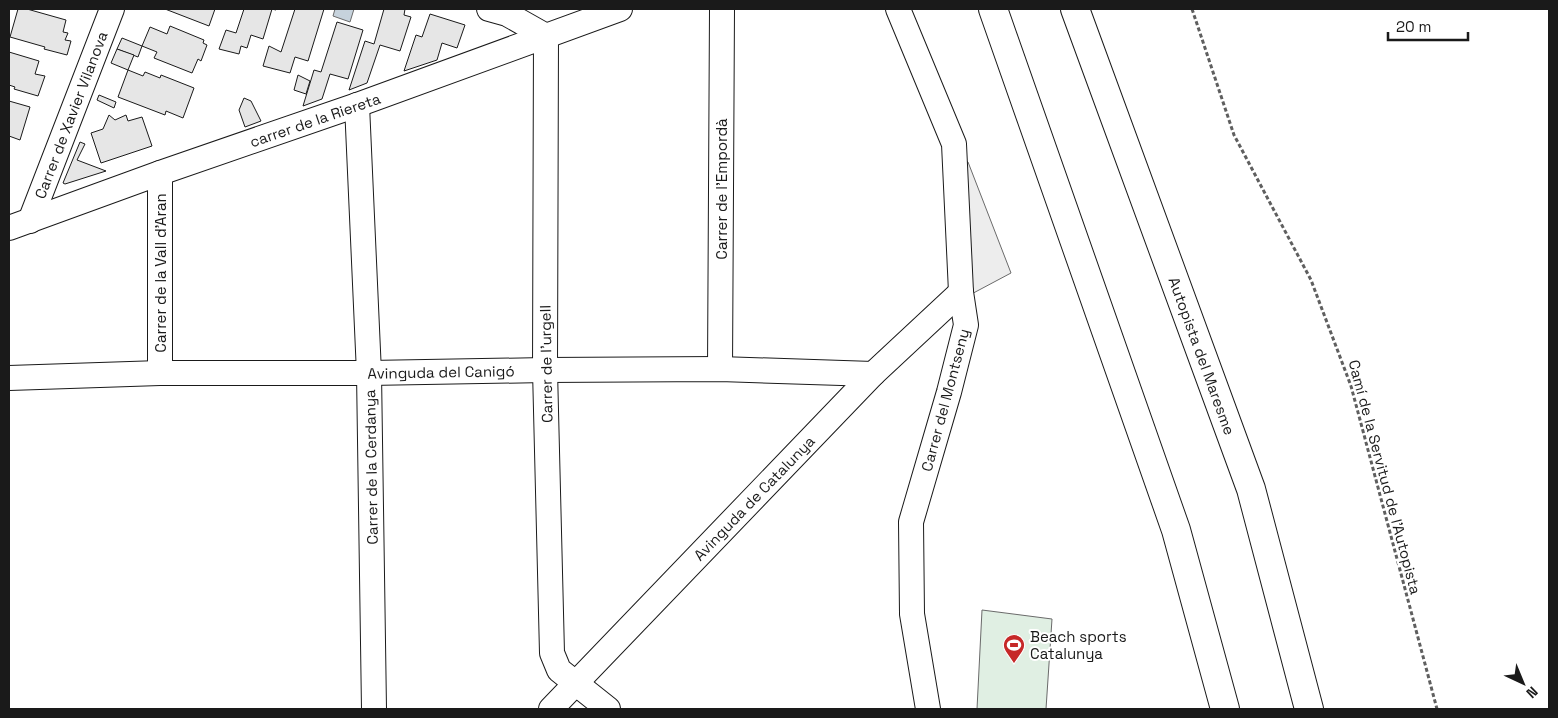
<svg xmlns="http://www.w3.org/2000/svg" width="1558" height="718" viewBox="0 0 1558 718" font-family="'Space Grotesk',sans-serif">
  <rect width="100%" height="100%" fill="#fff"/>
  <polygon fill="#e0efe3" stroke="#6a6a6a" points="982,610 1052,619 1046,709 977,709"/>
  <polygon fill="#ededed" stroke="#6a6a6a" points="957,160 968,162 1011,273 964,298"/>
  <polygon fill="#c6d2dc" stroke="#6a6a6a" points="335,9 354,9 350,22 333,16"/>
  <g fill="#e6e6e6" stroke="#1a1a1a">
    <polygon points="18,9 27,9 66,20 63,32 68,33 65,40 71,41 67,55 44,49 45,47 10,37"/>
    <polygon points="165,9 215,9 209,26"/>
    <polygon points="244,9 276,9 276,10 272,9 263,39 251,35 247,48 241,46 239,54 219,49 226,30 236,33"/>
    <polygon points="295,9 324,9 308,61 295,57 290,73 263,66 269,46 281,52"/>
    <polygon points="384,9 405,9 404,15 411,17 400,51 380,45 367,83 349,90 365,41 374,44"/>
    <polygon points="430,14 465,25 457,48 442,43 437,60 404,71 416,35 422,37"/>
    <polygon points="337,22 363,30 348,79 330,74 322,99 303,106 314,70 321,72"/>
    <polygon points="170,26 204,40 203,43 207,45 201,61 198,59 192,73 154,58 157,52 142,46 150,27 167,34"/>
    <polygon points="122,38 142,46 138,57 117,49"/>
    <polygon points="117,49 134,55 128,70 111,63"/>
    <polygon points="9,52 39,61 35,74 45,76 38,96 14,89 15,87 9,85"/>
    <polygon points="128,70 143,76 145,72 160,78 161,75 194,88 183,118 166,111 165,115 118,97"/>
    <polygon points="298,75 310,81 306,94 294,90"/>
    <polygon points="99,95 116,102 114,108 97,100"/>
    <polygon points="244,98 251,101 261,121 245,127 239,110"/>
    <polygon points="9,101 30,107 20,140 9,136"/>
    <polygon points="109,115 115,120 126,115 128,121 142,117 152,146 101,163 91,133 103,129"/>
    <polygon points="80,142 85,144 77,160 106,171 65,184 63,183"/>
  </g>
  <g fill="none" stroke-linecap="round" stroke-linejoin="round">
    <g stroke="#1a1a1a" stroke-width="26">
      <g id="minor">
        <polyline points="489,9 507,14 546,36"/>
        <polyline points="898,9 954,144 961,292 966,325 949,392 911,522 912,614 928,709"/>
        <polyline points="546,36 545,370 552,653 559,670 608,709"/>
        <polyline points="357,105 369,373 374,709"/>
        <polyline points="30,221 112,9"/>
        <polyline points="9,228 160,173 357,105 620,9"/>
        <polyline points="720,369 722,9"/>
        <polyline points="160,373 160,173"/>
        <polyline points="9,378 160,373 369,373 545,370 720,369 873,374"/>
        <polyline points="551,709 873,374 961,292"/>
      </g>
    </g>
    <g stroke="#1a1a1a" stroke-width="30">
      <g id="motorway">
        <polyline points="993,9 1176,530 1225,709"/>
        <polyline points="1075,9 1251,489 1309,709"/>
      </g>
    </g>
    <polyline stroke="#5f5f5f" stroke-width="3" stroke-dasharray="4 2.5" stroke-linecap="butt" points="1192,9 1234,135 1311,280 1351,386 1437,709"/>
    <use href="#minor" stroke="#fff" stroke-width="24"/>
    <use href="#motorway" stroke="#fff" stroke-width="28"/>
  </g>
  <defs>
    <g id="stadium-pin" transform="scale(1.125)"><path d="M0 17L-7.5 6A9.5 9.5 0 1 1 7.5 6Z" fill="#c62828" stroke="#fff"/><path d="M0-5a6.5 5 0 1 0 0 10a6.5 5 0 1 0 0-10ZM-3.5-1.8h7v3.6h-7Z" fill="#fff"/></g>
  </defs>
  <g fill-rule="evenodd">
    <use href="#stadium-pin" x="1014" y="645"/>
  </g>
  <g text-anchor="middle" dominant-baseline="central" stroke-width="4" stroke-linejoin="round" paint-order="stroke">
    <g font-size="15" fill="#1a1a1a" stroke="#fff">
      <text transform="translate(71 115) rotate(-69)">Carrer de Xavier Vilanova</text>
      <text transform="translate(315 120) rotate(-19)">carrer de la Riereta</text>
      <text transform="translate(721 189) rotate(-90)">Carrer de l'Empordà</text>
      <text transform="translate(160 273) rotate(-90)">Carrer de la Vall d'Aran</text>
      <text transform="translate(1202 356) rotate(70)">Autopista del Maresme</text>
      <text transform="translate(546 364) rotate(-91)">Carrer de l'urgell</text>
      <text transform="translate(441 372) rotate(-1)">Avinguda del Canigó</text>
      <text transform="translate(945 400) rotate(-75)">Carrer del Montseny</text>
      <text transform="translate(371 467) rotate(-91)">Carrer de la Cerdanya</text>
      <text transform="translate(1385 477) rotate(75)">Camí de la Servitud de l'Autopista</text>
      <text transform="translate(754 498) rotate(-46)">Avinguda de Catalunya</text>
    </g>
    <g font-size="15" fill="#1a1a1a" stroke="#fff" text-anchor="start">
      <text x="1030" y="636">Beach sports<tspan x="1030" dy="17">Catalunya</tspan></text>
    </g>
  </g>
  <rect width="1558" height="718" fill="none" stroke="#1a1a1a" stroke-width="20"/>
  <g transform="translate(1523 683) rotate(136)" stroke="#ffffff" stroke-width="4" paint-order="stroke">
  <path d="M0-4L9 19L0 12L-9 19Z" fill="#1a1a1a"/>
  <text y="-8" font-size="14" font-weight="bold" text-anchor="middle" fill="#1a1a1a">N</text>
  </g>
  <path d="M1388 32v8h80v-8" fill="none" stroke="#1a1a1a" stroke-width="2.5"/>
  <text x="1396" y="32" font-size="15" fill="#1a1a1a" stroke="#ffffff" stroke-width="4" paint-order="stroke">20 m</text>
</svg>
